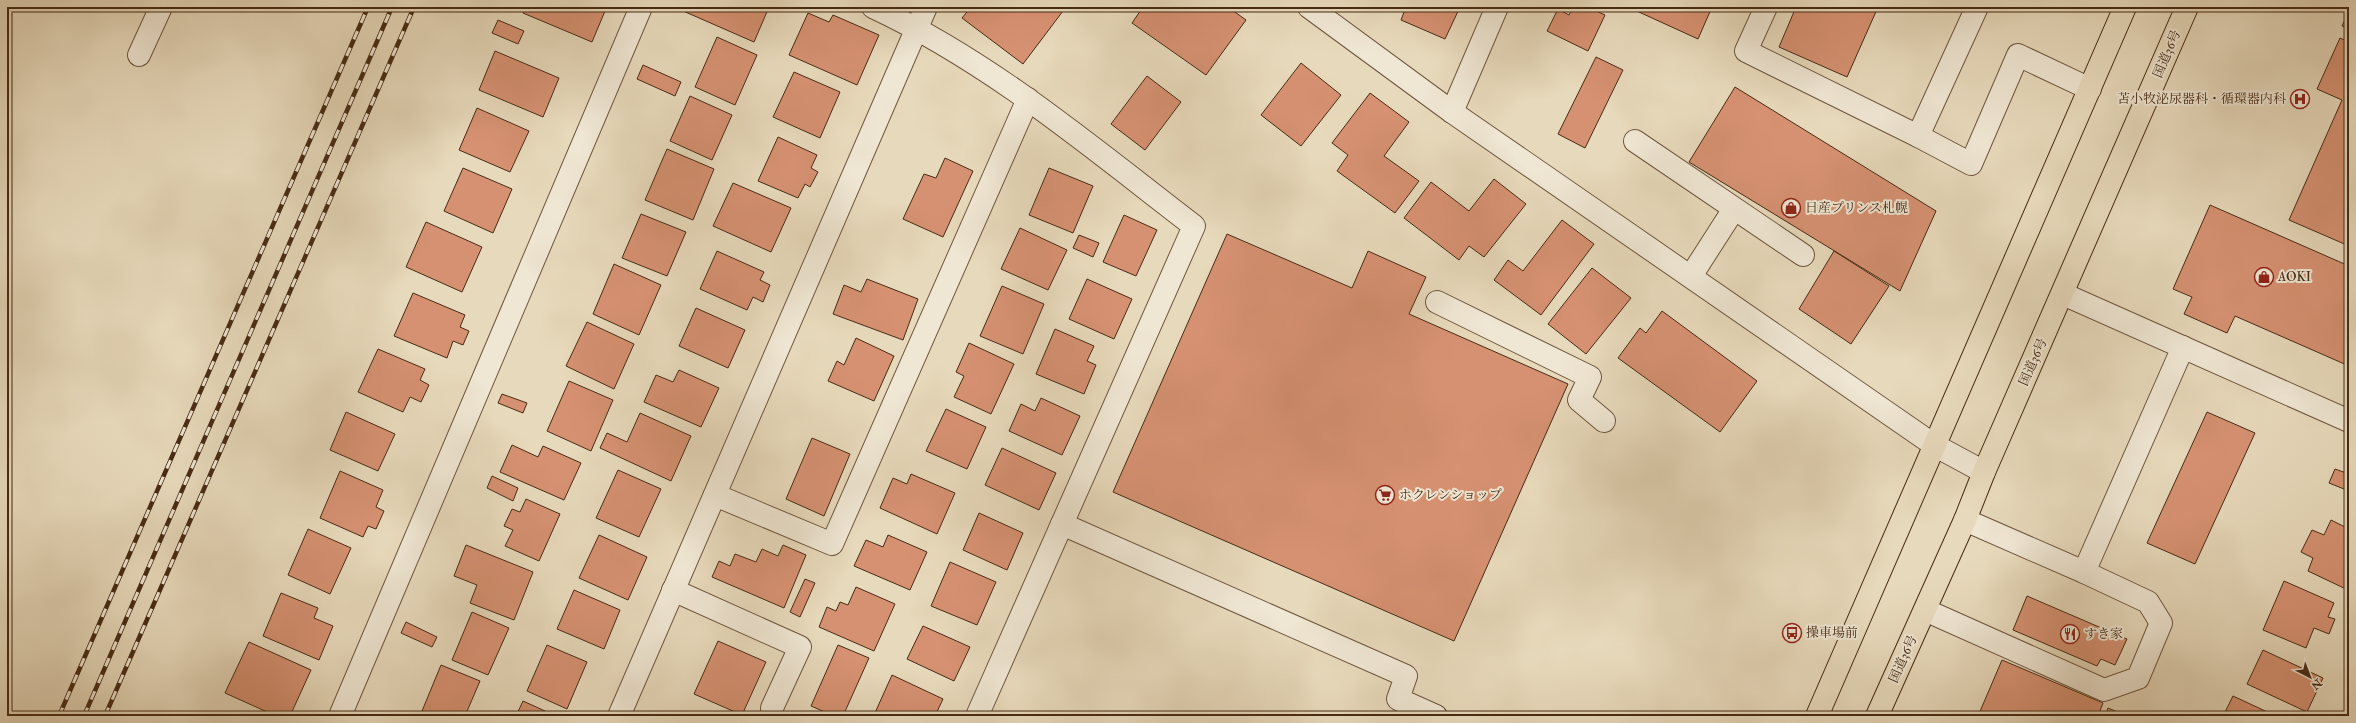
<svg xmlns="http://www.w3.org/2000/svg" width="2356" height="723" viewBox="0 0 2356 723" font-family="'IM FELL Double Pica','Noto Serif JP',serif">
  <rect width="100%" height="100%" fill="#e7d9bb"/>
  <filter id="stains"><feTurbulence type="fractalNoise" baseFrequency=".005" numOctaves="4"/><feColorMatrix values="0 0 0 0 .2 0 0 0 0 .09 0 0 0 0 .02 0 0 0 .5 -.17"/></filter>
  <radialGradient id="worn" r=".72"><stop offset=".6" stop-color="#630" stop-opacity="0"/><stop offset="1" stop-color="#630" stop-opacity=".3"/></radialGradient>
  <g fill="#d69172" stroke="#472b14">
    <polygon points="525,7 597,7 605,11 592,42 523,13"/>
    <polygon points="674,7 769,7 754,42"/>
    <polygon points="971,7 1066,7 1023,64 962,18"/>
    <polygon points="1143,7 1228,7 1246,20 1206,75 1132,23"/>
    <polygon points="1406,7 1460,7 1445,39 1401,20"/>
    <polygon points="1573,7 1588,7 1605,15 1588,51 1547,31 1558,9 1569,15"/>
    <polygon points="1628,7 1712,7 1698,39"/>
    <polygon points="1796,7 1878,7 1847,77 1779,47"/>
    <polygon points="2349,11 2349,29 2342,26"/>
    <polygon points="808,13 829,22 833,15 879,35 857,85 789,55"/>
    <polygon points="498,20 524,31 518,44 492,33"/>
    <polygon points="717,37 757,55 735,105 695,87"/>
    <polygon points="2340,38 2349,42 2349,246 2289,220 2342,100 2317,89"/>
    <polygon points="495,51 559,78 543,117 479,90"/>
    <polygon points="1596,57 1623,70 1585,148 1558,134"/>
    <polygon points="1301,63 1341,95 1301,146 1261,115"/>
    <polygon points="643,65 681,82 675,96 637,79"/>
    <polygon points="794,72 840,92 820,138 773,117"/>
    <polygon points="1147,76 1181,102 1145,150 1111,124"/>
    <polygon points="1735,87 1936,211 1900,291 1689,162"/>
    <polygon points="1370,93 1409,122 1384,156 1419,181 1395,213 1337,171 1348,155 1332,143"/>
    <polygon points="690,96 732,115 712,160 670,141"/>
    <polygon points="477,108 529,131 510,172 459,150"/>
    <polygon points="778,137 817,155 811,168 818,172 810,187 805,184 798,198 758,181"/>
    <polygon points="667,149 714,169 693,220 645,200"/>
    <polygon points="945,158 973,171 943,237 903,219 924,174 936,178"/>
    <polygon points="463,168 512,189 493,233 444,211"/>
    <polygon points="1049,168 1093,186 1073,233 1029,215"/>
    <polygon points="1494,179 1526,204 1484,257 1469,246 1459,260 1404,218 1431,182 1469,211"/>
    <polygon points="733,183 791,208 771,252 713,226"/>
    <polygon points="2210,205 2349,266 2349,366 2235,316 2227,333 2184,314 2192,297 2173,289"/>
    <polygon points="641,214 686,232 667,276 622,258"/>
    <polygon points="1124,215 1157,230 1136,276 1103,262"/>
    <polygon points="1562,220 1594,244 1541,315 1494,280 1508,260 1523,271"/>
    <polygon points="426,222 482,247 462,292 406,267"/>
    <polygon points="1020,228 1067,250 1048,290 1001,269"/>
    <polygon points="1227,234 1352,288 1368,251 1426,277 1409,314 1568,384 1454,641 1113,492"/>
    <polygon points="1079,235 1099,243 1093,257 1073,248"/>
    <polygon points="717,251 764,272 760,280 770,285 763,302 753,297 747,310 700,289"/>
    <polygon points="1834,251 1889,286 1851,344 1799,309"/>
    <polygon points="614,264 661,285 639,335 593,314"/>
    <polygon points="1592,268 1631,298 1586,354 1548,324"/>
    <polygon points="867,279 918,299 903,340 833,314 844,285 861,292"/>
    <polygon points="1087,279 1132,299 1114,339 1069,319"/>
    <polygon points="1002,286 1044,304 1023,354 980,336"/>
    <polygon points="413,293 465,315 460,327 469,331 463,345 453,341 447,358 394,336"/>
    <polygon points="696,308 745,330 728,368 679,346"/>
    <polygon points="1662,311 1757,381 1720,432 1618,358 1640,328 1646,333"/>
    <polygon points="587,322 634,344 614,389 566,366"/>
    <polygon points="1055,329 1094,346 1087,361 1096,365 1084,394 1036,374"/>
    <polygon points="856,338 894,356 874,401 828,381 837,361 844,365"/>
    <polygon points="969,343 1014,364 991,414 954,397 964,376 956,372"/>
    <polygon points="378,349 425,369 420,380 429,385 421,402 410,397 403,412 358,392"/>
    <polygon points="679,370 719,388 701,427 644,402 656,375 673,382"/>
    <polygon points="569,381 613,400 591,451 547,431"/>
    <polygon points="502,394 527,403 523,413 498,403"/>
    <polygon points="1041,398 1080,416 1062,455 1009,431 1021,404 1035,411"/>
    <polygon points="946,409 986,427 967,469 926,451"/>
    <polygon points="346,412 395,434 378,471 330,450"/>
    <polygon points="2207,412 2255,433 2195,564 2147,543"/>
    <polygon points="640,413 691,436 671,481 600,448 607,433 627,442"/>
    <polygon points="812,438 850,454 824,516 786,499"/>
    <polygon points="512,445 538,457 543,446 581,463 564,500 500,472"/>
    <polygon points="1002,448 1056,473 1039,510 985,485"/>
    <polygon points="2335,469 2349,474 2349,491 2329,483"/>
    <polygon points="618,470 661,489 639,537 596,518"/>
    <polygon points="340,471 383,490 376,507 384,511 376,529 368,526 363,537 320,518"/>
    <polygon points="911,474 955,493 937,534 880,508 893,478 907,484"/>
    <polygon points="492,476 518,488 513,501 487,488"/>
    <polygon points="526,499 560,514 539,561 505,546 513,530 504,526 512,509 520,512"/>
    <polygon points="979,513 1023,533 1007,570 963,550"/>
    <polygon points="2331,520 2349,529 2348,590 2308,571 2313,558 2301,552 2312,530 2324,535"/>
    <polygon points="308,529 351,548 330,594 288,575"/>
    <polygon points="599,535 647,557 628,600 579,578"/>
    <polygon points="888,535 927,552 910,590 854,566 866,540 883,547"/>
    <polygon points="466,545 533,572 514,620 470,603 477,585 454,576"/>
    <polygon points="783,545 806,555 784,608 712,577 719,561 730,566 735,554 756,562 762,549 778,556"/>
    <polygon points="950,562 996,582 977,625 931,606"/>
    <polygon points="805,579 815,583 800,617 790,612"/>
    <polygon points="2284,581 2334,603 2328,617 2335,619 2329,634 2314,628 2306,648 2263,630"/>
    <polygon points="856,587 895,604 874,651 819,627 827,607 836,611 840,602 848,605"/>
    <polygon points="574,590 620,610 604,649 557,629"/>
    <polygon points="281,593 318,608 314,618 333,626 319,660 263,636"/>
    <polygon points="2027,596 2127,639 2115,665 2101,659 2097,666 2013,630"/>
    <polygon points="472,612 509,628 488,675 452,660"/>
    <polygon points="406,622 437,637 432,647 401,633"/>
    <polygon points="923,626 970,647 954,681 907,659"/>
    <polygon points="718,641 766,662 742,715 694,694"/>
    <polygon points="249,642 311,670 290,716 276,716 225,693"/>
    <polygon points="547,645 587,662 567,709 527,691"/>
    <polygon points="838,645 869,658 843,716 834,716 811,706"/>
    <polygon points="2263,650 2323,678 2307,712 2247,684"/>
    <polygon points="2002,660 2103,703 2098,716 1978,716"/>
    <polygon points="441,665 480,681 465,716 435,716 422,711"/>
    <polygon points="892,675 943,699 935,716 874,715"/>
    <polygon points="2233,696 2276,716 2223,716"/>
    <polygon points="523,701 556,716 516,716"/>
    <polygon points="2108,708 2127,716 2105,716"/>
  </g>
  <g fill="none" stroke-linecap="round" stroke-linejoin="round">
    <g stroke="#6f563e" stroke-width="24">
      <g id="service">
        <polyline points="1766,7 1746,51 1918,136 1977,7"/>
        <polyline points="139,55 161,7"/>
        <polyline points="1918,136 1971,164 2018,55 2090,89"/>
        <polyline points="1635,141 1803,255"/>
        <polyline points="1691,276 1734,209"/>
        <polyline points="2063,294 2349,421"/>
        <polyline points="1437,302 1590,377 1579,400 1604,421"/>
        <polyline points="1965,520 2084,572 2183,347"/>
        <polyline points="1062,524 1406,676 1398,699 1436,716"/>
        <polyline points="673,590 800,647 772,708"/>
        <polyline points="1925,610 2104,690 2138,678 2161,623 2148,602 2084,572"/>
      </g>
    </g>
    <g stroke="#6f563e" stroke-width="24">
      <g id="minor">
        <path d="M 873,7 C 991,62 1091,147 1194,226 L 977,716"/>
        <polyline points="1309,7 1452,112 1934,445 1984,472"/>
        <polyline points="1452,112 1497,7"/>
        <polyline points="715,495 832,544 1028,99"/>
        <polyline points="340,716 641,7"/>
        <polyline points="619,716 926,7"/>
      </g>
    </g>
    <g stroke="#472b14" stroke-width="24">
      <g id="trunk">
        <polyline points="1817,716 2125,7"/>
        <polyline points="1877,716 1965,520 1984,472 2187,7"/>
      </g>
    </g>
    <use href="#service" stroke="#efe6d3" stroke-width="22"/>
    <use href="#minor" stroke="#efe6d3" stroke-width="22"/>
    <use href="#trunk" stroke="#e7d9bb" stroke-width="22"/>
    <g stroke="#472b14" stroke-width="4.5">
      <g id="rail">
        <polyline points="59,716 368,7"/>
        <polyline points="84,716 392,7"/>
        <polyline points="105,716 414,7"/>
      </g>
    </g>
    <use href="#rail" stroke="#efe6d3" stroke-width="3" stroke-dasharray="9" stroke-linecap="butt"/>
  </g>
  <defs>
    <g id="hospital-ring" transform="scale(1)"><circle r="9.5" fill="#efe6d3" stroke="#8f2418" stroke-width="1.5"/><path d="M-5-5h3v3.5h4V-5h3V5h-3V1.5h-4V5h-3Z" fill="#8f2418"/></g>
    <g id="shop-ring" transform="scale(1)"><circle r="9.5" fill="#efe6d3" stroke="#8f2418" stroke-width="1.5"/><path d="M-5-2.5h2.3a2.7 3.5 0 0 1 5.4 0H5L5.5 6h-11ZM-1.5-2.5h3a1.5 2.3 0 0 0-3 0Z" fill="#8f2418"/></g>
    <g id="supermarket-ring" transform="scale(1)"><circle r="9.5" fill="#efe6d3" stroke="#8f2418" stroke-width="1.5"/><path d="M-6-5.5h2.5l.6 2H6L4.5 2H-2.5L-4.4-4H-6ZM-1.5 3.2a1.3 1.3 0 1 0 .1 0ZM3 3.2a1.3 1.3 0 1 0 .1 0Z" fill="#8f2418"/></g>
    <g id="bus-ring" transform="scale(1)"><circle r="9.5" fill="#efe6d3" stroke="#8f2418" stroke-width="1.5"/><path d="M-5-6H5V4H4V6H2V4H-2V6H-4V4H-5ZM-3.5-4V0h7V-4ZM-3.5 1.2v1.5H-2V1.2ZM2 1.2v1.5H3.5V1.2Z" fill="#8f2418"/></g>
    <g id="restaurant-ring" transform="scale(1)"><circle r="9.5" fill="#efe6d3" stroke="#8f2418" stroke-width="1.5"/><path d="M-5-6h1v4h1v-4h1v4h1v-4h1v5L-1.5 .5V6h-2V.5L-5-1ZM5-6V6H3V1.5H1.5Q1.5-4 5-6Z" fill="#8f2418"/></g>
  </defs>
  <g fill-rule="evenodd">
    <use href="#hospital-ring" x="2300" y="99"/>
    <use href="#shop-ring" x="1791" y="208"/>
    <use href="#shop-ring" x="2264" y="277"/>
    <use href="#supermarket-ring" x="1385" y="495"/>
    <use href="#bus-ring" x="1792" y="633"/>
    <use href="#restaurant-ring" x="2070" y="634"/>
  </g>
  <g text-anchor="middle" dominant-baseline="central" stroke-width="4" stroke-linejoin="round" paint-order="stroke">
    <g font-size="13" fill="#472b14" stroke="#efe6d3">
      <text transform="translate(2167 54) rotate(-67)">国道36号</text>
      <text transform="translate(2033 362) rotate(-66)">国道36号</text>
      <text transform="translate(1903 659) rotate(-66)">国道36号</text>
    </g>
    <g font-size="13" fill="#472b14" stroke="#efe6d3" text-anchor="start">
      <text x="2286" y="99" text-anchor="end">苫小牧泌尿器科・循環器内科</text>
      <text x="1805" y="208">日産プリンス札幌</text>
      <text x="2278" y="277">AOKI</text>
      <text x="1399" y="495">ホクレンショップ</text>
      <text x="1806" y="633">操車場前</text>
      <text x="2084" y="634">すき家</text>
    </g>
  </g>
  <rect width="2356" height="723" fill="none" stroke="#e7d9bb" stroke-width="24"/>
  <rect x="8" y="8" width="2340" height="707" fill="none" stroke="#472b14" stroke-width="2"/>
  <rect x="12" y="12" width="2332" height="699" fill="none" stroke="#472b14"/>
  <g transform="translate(2310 677) rotate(138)" stroke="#efe6d3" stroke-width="3" paint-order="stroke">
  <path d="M0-3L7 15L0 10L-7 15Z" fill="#472b14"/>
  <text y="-6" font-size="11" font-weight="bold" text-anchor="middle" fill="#472b14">N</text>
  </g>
  <rect width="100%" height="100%" filter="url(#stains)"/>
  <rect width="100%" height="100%" fill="url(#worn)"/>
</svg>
